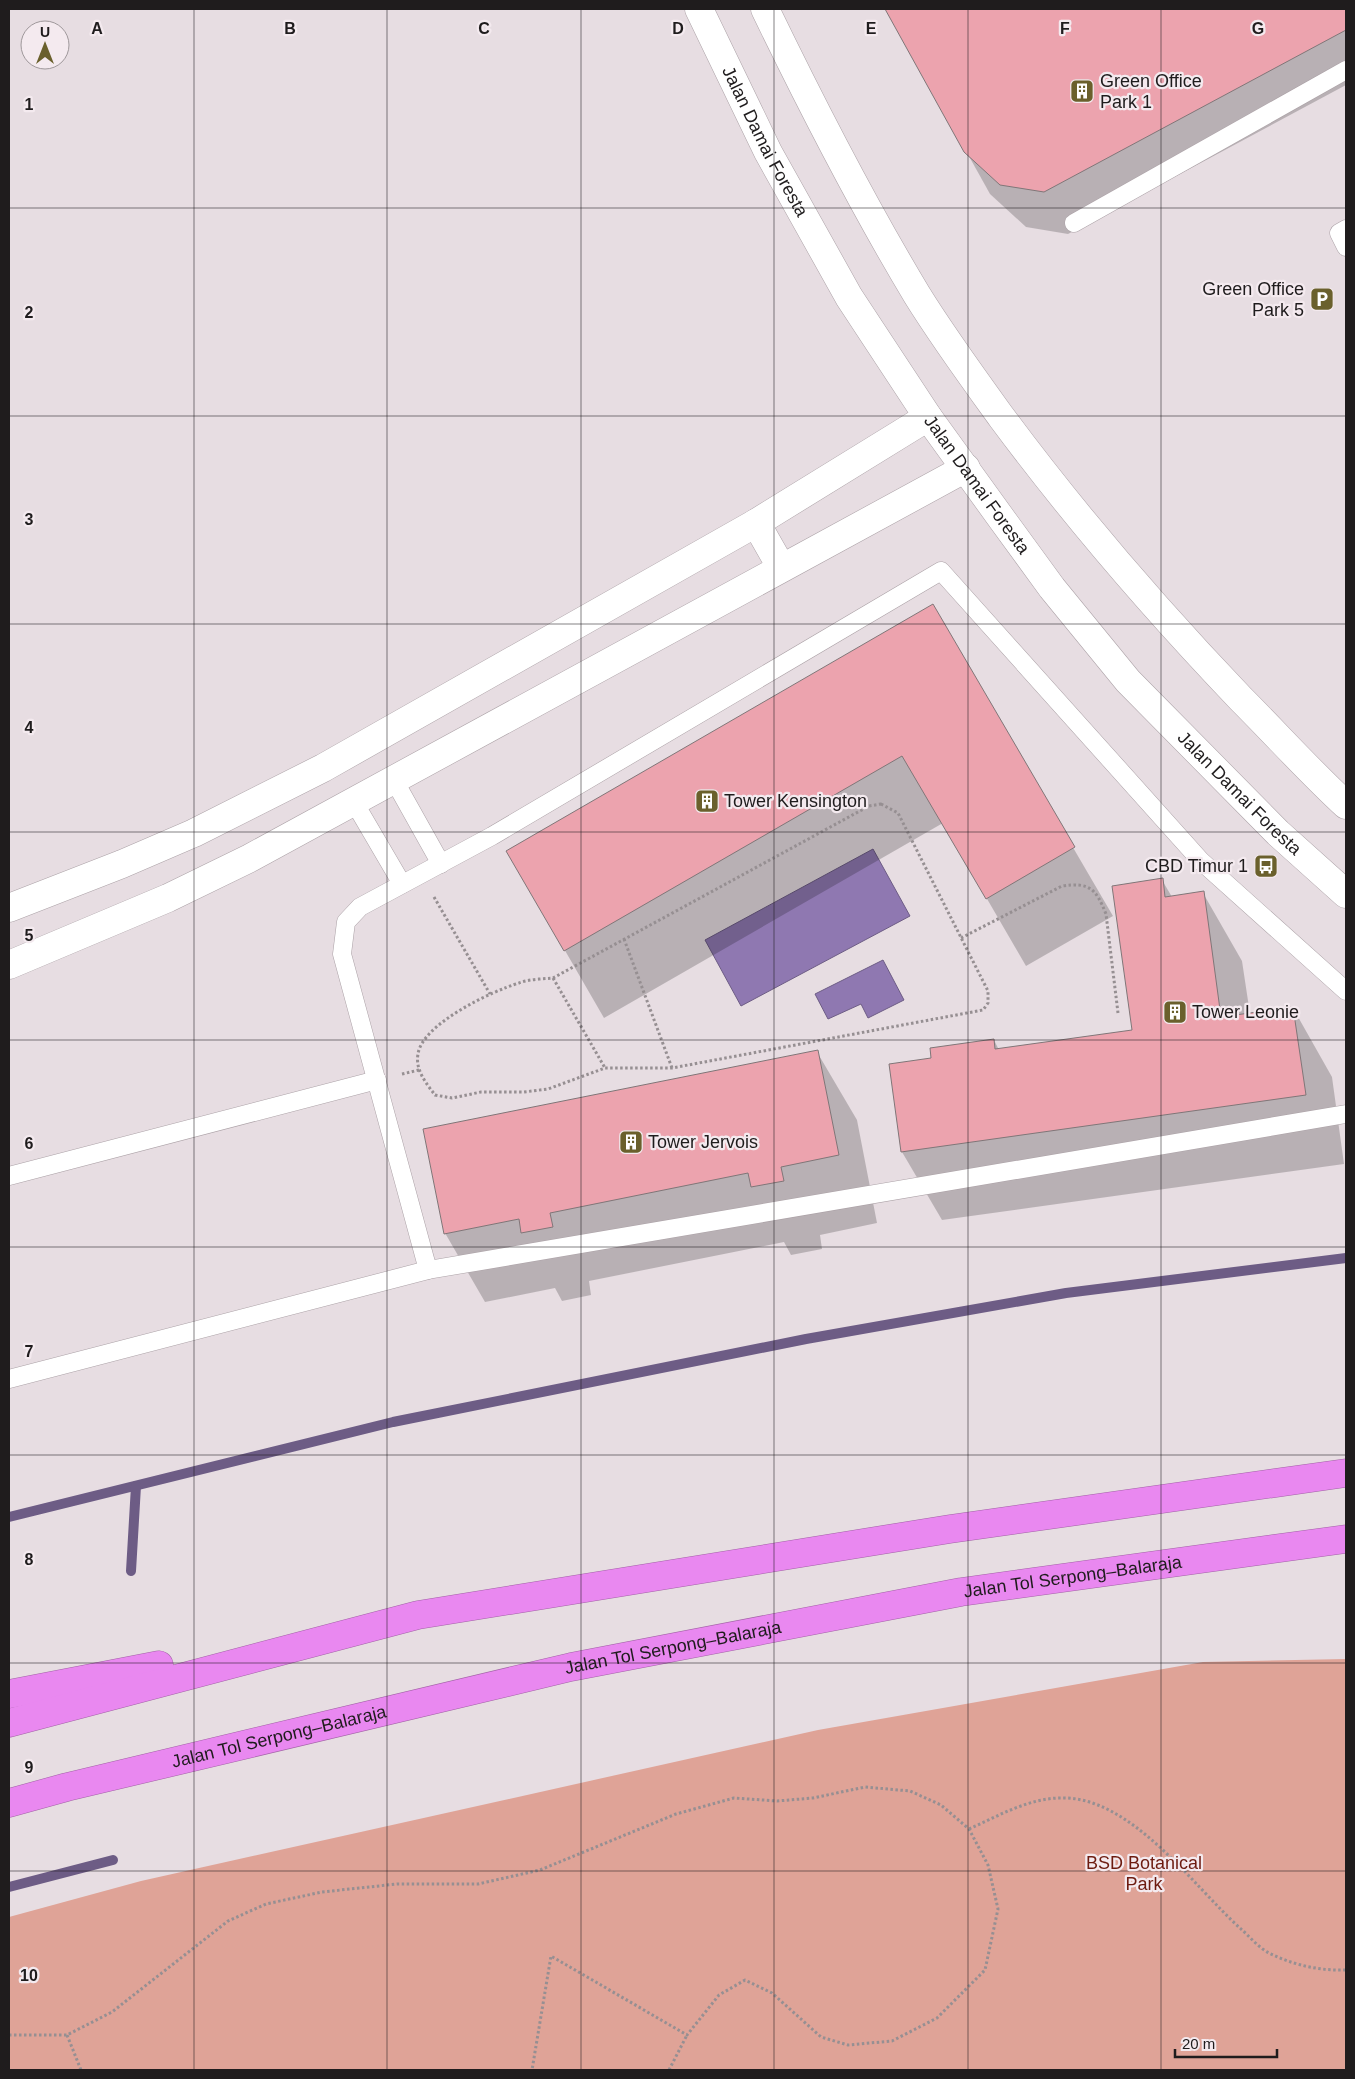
<svg xmlns="http://www.w3.org/2000/svg" width="1355" height="2079" viewBox="0 0 1355 2079" font-family="Arial,sans-serif">
  <rect width="100%" height="100%" fill="#e7dde2"/>
  <polygon fill="#dfa397" points="1346,1659 1346,2070 9,2070 9,1917 141,1881 818,1730 1203,1662"/>
  <g fill="#8f78b1" stroke="#6d5c85">
    <polygon points="873,849 910,916 741,1006 705,940"/>
    <polygon points="883,960 904,1000 868,1018 861,1004 828,1019 815,994"/>
  </g>
  <g fill="#0003">
    <polygon points="887,9 1346,9 1346,85 1068,234 1026,227 990,194"/>
    <polygon points="932,606 1113,916 1026,966 943,823 604,1018 508,852"/>
    <polygon points="1162,880 1172,897 1203,893 1242,961 1250,1014 1293,1008 1332,1077 1344,1164 942,1220 902,1152 933,1059 994,1040 999,1050 1133,1031"/>
    <polygon points="817,1052 857,1120 877,1223 820,1235 822,1249 791,1255 784,1242 589,1281 591,1295 562,1301 555,1288 485,1302 445,1233"/>
  </g>
  <g fill="none" stroke-linecap="round" stroke-linejoin="round">
    <g stroke="#6d5c85" stroke-width="10">
      <polyline points="9,1517 393,1422 806,1339 1066,1293 1346,1258"/>
      <polyline points="131,1571 136,1486"/>
      <polyline points="9,1887 113,1860"/>
    </g>
  </g>
  <g fill="#eca3ae" stroke="#807678">
    <polygon points="885,9 1346,9 1346,30 1044,192 1000,185 964,152"/>
    <polygon points="933,604 1075,847 986,899 902,756 564,951 506,851"/>
    <polygon points="1163,878 1165,897 1204,891 1221,1017 1293,1007 1306,1095 901,1152 889,1064 931,1058 930,1048 994,1039 995,1049 1132,1030 1112,886"/>
    <polygon points="818,1050 839,1155 781,1167 784,1181 751,1187 748,1173 550,1213 553,1227 521,1233 519,1219 444,1234 423,1129"/>
  </g>
  <g fill="none" stroke-linecap="round" stroke-linejoin="round">
    <g stroke="#aca2a7" stroke-width="19">
      <g id="service">
        <polyline points="1074,223 1346,70"/>
        <polyline points="1346,229 1339,233 1346,247"/>
        <polyline points="394,780 441,864"/>
        <polyline points="354,802 402,884"/>
        <polyline points="1346,991 1201,861 941,571 492,836 360,907 346,922 342,954 428,1270 1346,1114"/>
        <polyline points="9,1176 377,1080"/>
        <polyline points="9,1379 428,1270"/>
      </g>
    </g>
    <g stroke="#aca2a7" stroke-width="29">
      <g id="minor">
        <polyline points="756,523 781,567"/>
        <polyline points="9,908 122,864 194,833 323,768 756,523 928,417"/>
        <polyline points="9,965 168,898 250,858 966,468"/>
      </g>
    </g>
    <g stroke="#aca2a7" stroke-width="29">
      <g id="secondary">
        <path id="s1" d="M 699,9 L 768,152 L 849,297 L 928,417 L 1001,518 L 1052,588 L 1128,681 L 1278,833 L 1346,894"/>
        <path d="M 765,9 C 812,106 861,202 917,295 C 943,337 973,378 1002,418 C 1077,519 1154,608 1241,699 C 1276,734 1310,772 1346,805"/>
      </g>
    </g>
    <g stroke="#a262a6" stroke-width="29">
      <g id="motorway">
        <polyline points="9,1694 159,1665"/>
        <polyline points="9,1723 418,1615 950,1529 1346,1473"/>
        <path id="s2" d="M 9,1803 L 67,1787 L 571,1667 L 961,1592 L 1346,1539"/>
      </g>
    </g>
    <g stroke="#968f92" stroke-width="3" stroke-dasharray="2.5 2.5" stroke-linecap="butt">
      <path d="M 881,804 L 898,813 L 988,991 L 988,1003 L 983,1010 L 672,1068 L 605,1068 L 548,1089 L 524,1092 L 481,1092 L 452,1098 L 435,1095 C 426,1083 415,1070 418,1054 C 422,1024 492,991 519,983 C 529,979 542,979 553,978 L 869,806 Z"/>
      <polyline points="434,897 490,994"/>
      <path d="M 961,938 L 1062,886 C 1090,882 1096,889 1106,914 L 1118,1013"/>
      <polyline points="624,939 672,1068"/>
      <polyline points="553,978 605,1068"/>
      <polyline points="402,1074 419,1070"/>
      <path d="M 969,1829 C 998,1816 1029,1798 1061,1798 C 1131,1796 1193,1886 1241,1929 C 1249,1936 1259,1948 1269,1953 C 1293,1965 1320,1971 1346,1970"/>
      <polyline points="9,2035 67,2035 112,2012 228,1921 266,1904 322,1892 397,1884 478,1884 540,1870 676,1814 734,1798 777,1801 813,1798 865,1787 910,1791 941,1805 969,1829 988,1865 998,1909 985,1970 937,2018 892,2041 848,2045 821,2037 772,1993 745,1980 719,1995 687,2035 551,1956 532,2070"/>
      <polyline points="67,2035 81,2070"/>
      <polyline points="669,2070 687,2035"/>
    </g>
    <use href="#service" stroke="#fff" stroke-width="18"/>
    <use href="#minor" stroke="#fff" stroke-width="28"/>
    <use href="#secondary" stroke="#fff" stroke-width="28"/>
    <use href="#motorway" stroke="#e988f0" stroke-width="28"/>
  </g>
  <path fill="none" stroke="#1f1c1d" stroke-width="1" stroke-opacity="0.55" d="M 194,9 L 194,2070M 387,9 L 387,2070M 581,9 L 581,2070M 774,9 L 774,2070M 968,9 L 968,2070M 1161,9 L 1161,2070M 9,208 L 1346,208M 9,416 L 1346,416M 9,624 L 1346,624M 9,832 L 1346,832M 9,1040 L 1346,1040M 9,1247 L 1346,1247M 9,1455 L 1346,1455M 9,1663 L 1346,1663M 9,1871 L 1346,1871"/>
  <defs>
    <g id="building-square" transform="scale(1.25)"><rect x="-9" y="-9" width="18" height="18" rx="4" fill="#6a602c" stroke="#f4eaef"/><path d="M-4-6H4V6H1V3H-1V6H-4ZM-2.5-4.3h1.7v1.8h-1.7ZM.8-4.3h1.7v1.8H.8ZM-2.5-1h1.7V.8h-1.7ZM.8-1h1.7V.8H.8Z" fill="#fff"/></g>
    <g id="parking-square" transform="scale(1.25)"><rect x="-9" y="-9" width="18" height="18" rx="4" fill="#6a602c" stroke="#f4eaef"/><path d="M-3.5-5.5H1a3.5 3.5 0 0 1 0 7H-1V5.5H-3.5ZM-1-3.4V-.6H.8a1.4 1.4 0 0 0 0-2.8Z" fill="#fff"/></g>
    <g id="bus-square" transform="scale(1.25)"><rect x="-9" y="-9" width="18" height="18" rx="4" fill="#6a602c" stroke="#f4eaef"/><path d="M-5-6H5V4H4V6H2V4H-2V6H-4V4H-5ZM-3.5-4V0h7V-4ZM-3.5 1.2v1.5H-2V1.2ZM2 1.2v1.5H3.5V1.2Z" fill="#fff"/></g>
  </defs>
  <g fill-rule="evenodd">
    <use href="#building-square" x="1082" y="91"/>
    <use href="#parking-square" x="1322" y="299"/>
    <use href="#building-square" x="707" y="801"/>
    <use href="#bus-square" x="1266" y="866"/>
    <use href="#building-square" x="1175" y="1012"/>
    <use href="#building-square" x="631" y="1142"/>
  </g>
  <g text-anchor="middle" dominant-baseline="central" stroke-width="4.5" stroke-linejoin="round" paint-order="stroke">
    <g font-size="18" fill="#1f1c1d" stroke="#f4eaef" text-anchor="start">
      <text x="1100" y="81">Green Office<tspan x="1100" dy="21">Park 1</tspan></text>
      <text x="1304" y="289" text-anchor="end">Green Office<tspan x="1304" dy="21">Park 5</tspan></text>
      <text x="724" y="801">Tower Kensington</text>
      <text x="1248" y="866" text-anchor="end">CBD Timur 1</text>
      <text x="1192" y="1012">Tower Leonie</text>
      <text x="648" y="1142">Tower Jervois</text>
    </g>
    <g font-size="18" fill="#1f1c1d" stroke="#f4eaef">
      <text stroke="none"><textPath href="#s1" startOffset="148">Jalan Damai Foresta</textPath></text>
      <text stroke="none"><textPath href="#s1" startOffset="552">Jalan Damai Foresta</textPath></text>
      <text stroke="none"><textPath href="#s1" startOffset="958">Jalan Damai Foresta</textPath></text>
      <text stroke="none"><textPath href="#s2" startOffset="1088">Jalan Tol Serpong–Balaraja</textPath></text>
      <text stroke="none"><textPath href="#s2" startOffset="682">Jalan Tol Serpong–Balaraja</textPath></text>
      <text stroke="none"><textPath href="#s2" startOffset="278">Jalan Tol Serpong–Balaraja</textPath></text>
    </g>
    <g font-size="18" fill="#6d1b10" stroke="#f4eaef">
      <text x="1144" y="1863">BSD Botanical<tspan x="1144" dy="21">Park</tspan></text>
    </g>
  </g>
  <g font-size="16" text-anchor="middle" font-weight="bold" fill="#1f1c1d" stroke="#f4eaef" stroke-width="4.5" stroke-linejoin="round" paint-order="stroke">
    <text x="97" y="34">A</text>
    <text x="290" y="34">B</text>
    <text x="484" y="34">C</text>
    <text x="678" y="34">D</text>
    <text x="871" y="34">E</text>
    <text x="1065" y="34">F</text>
    <text x="1258" y="34">G</text>
    <text x="29" y="110">1</text>
    <text x="29" y="318">2</text>
    <text x="29" y="525">3</text>
    <text x="29" y="733">4</text>
    <text x="29" y="941">5</text>
    <text x="29" y="1149">6</text>
    <text x="29" y="1357">7</text>
    <text x="29" y="1565">8</text>
    <text x="29" y="1773">9</text>
    <text x="29" y="1981">10</text>
  </g>
  <rect width="1355" height="2079" fill="none" stroke="#1f1c1d" stroke-width="20"/>
  <g transform="translate(45 45)"><circle r="24" fill="#f4eaef" stroke="#9f989b"/>
  <path d="M0-4L9 19L0 12L-9 19Z" fill="#6a602c"/>
  <text y="-8" font-size="14" font-weight="bold" text-anchor="middle" fill="#1f1c1d">U</text>
  </g>
  <path d="M1175 2049v8h102v-8" fill="none" stroke="#1f1c1d" stroke-width="2.5"/>
  <text x="1182" y="2049" font-size="15" fill="#1f1c1d" stroke="#f4eaef" stroke-width="4" paint-order="stroke">20 m</text>
</svg>
